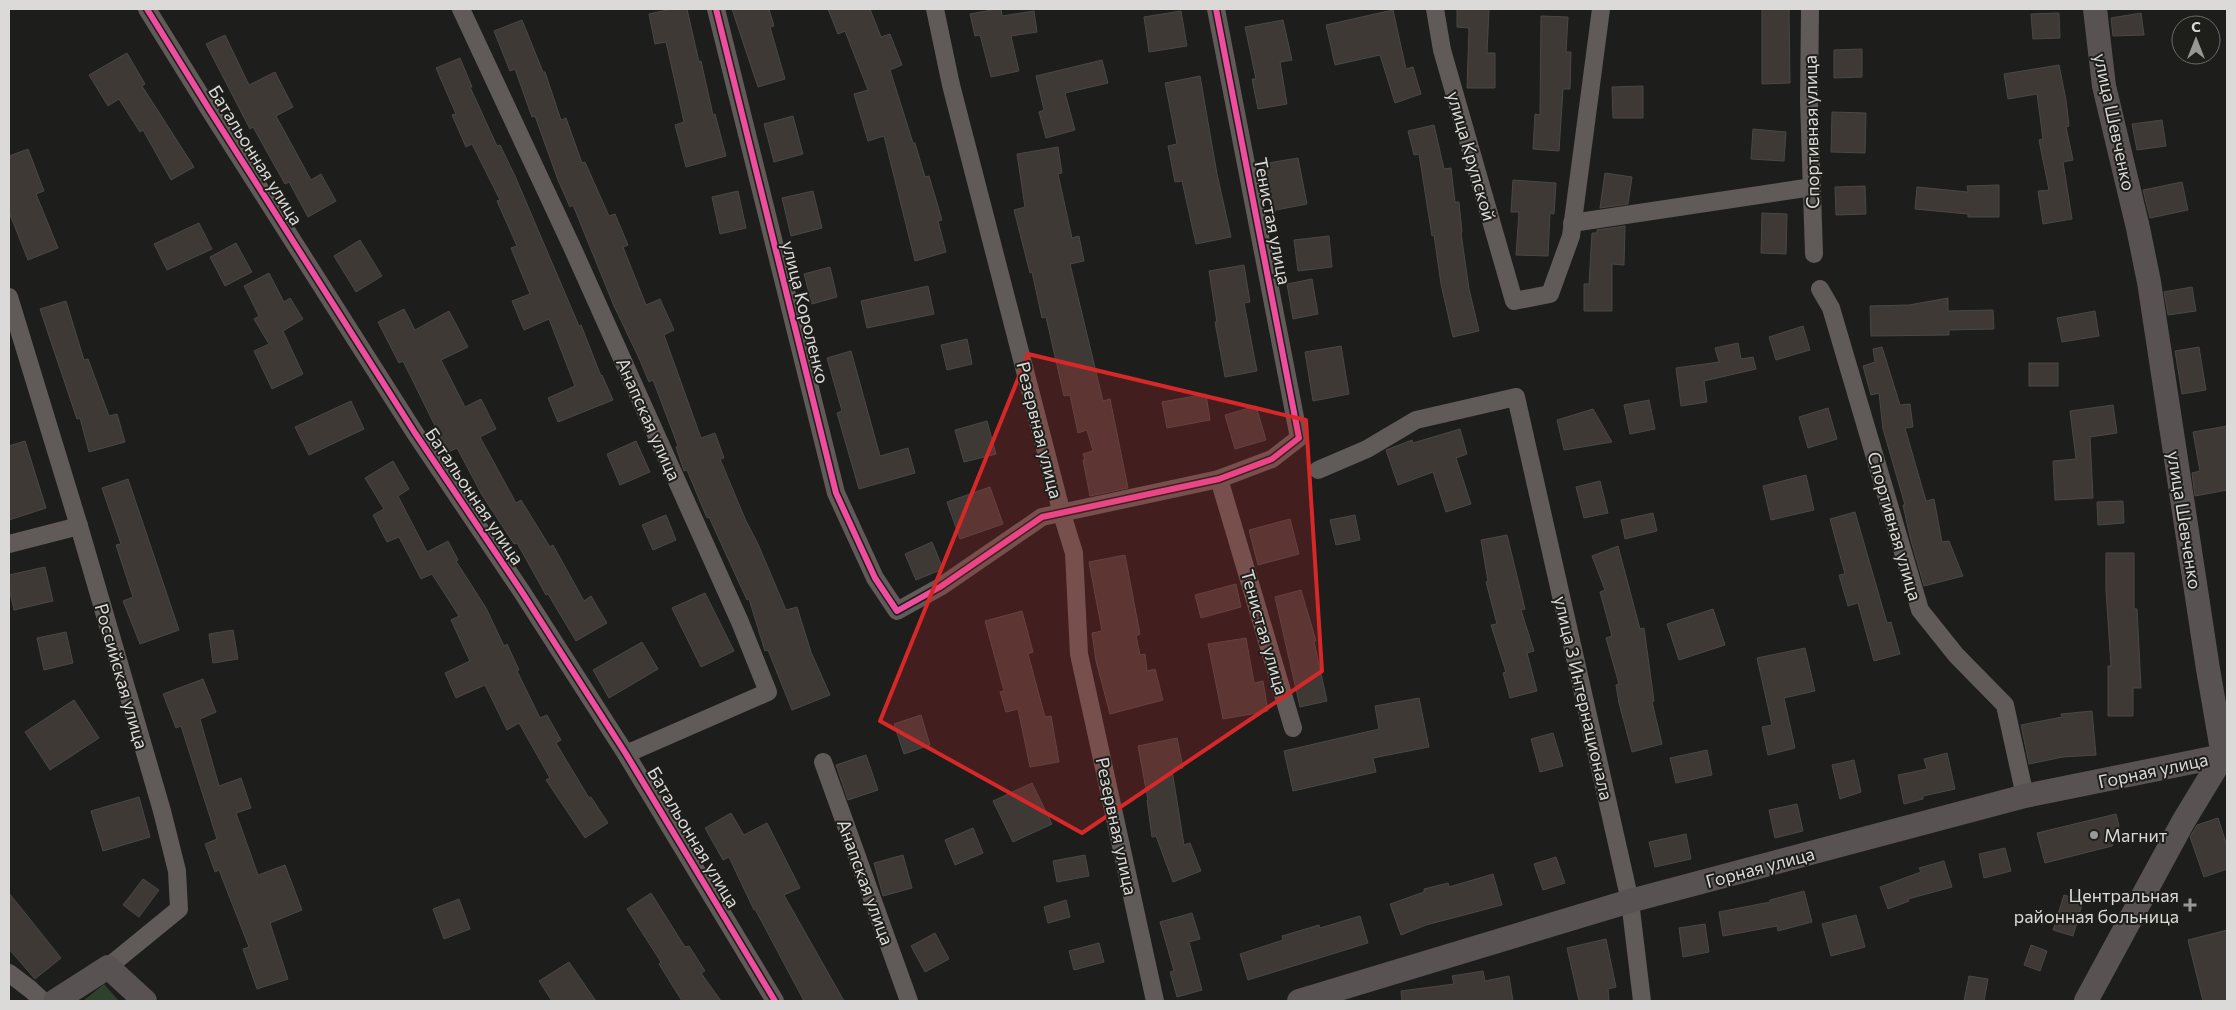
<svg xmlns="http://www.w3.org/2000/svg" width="2236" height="1010" viewBox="0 0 2236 1010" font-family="Commissioner,sans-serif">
  <rect width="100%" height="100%" fill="#1d1d1c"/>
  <polygon fill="#2d412d" points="104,984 119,1001 83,1001"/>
  <g fill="#3f3935" stroke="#494847">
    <polygon points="672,9 687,9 699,62 701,61 713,115 715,114 726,156 686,167 675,125 684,122 666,42 655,44 649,14"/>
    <polygon points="732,9 769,9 774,26 770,27 785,79 758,87"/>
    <polygon points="828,9 870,9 881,37 890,34 902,65 890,70 913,143 915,143 925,177 929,176 942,220 938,221 946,252 915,261 884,136 868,141 854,94 868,90 845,31 838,34"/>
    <polygon points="997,9 1001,9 1002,16 1034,11 1037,32 1011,36 1019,71 991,77 980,35 975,36 970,14"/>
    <polygon points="1457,9 1489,9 1487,53 1495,53 1495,88 1467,88 1469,28 1457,27"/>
    <polygon points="1762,9 1789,9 1790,83 1762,84"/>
    <polygon points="1393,10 1406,69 1413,67 1421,94 1395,103 1380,55 1335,65 1326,25"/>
    <polygon points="1181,11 1187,46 1149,52 1144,17"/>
    <polygon points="2059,13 2060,38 2033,39 2031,14"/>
    <polygon points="2141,13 2144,35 2113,36 2111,18"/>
    <polygon points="1541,16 1568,17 1566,52 1571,52 1570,89 1563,89 1559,151 1533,149 1535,114 1540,115"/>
    <polygon points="522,20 543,72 545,72 561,120 566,118 582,163 585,162 609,216 615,214 628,245 623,247 646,305 660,299 674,330 664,335 701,438 715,433 724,458 720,459 746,521 758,544 786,610 797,607 811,652 830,695 792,710 768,650 765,651 749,599 747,600 709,517 707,518 687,470 684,471 676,447 678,446 653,380 649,382 639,358 614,306 573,205 570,207 558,180 535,116 532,117 515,69 510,71 494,31"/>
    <polygon points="1283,20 1292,60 1280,62 1287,104 1258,109 1252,79 1256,79 1245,27"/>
    <polygon points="225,35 249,85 275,72 293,107 276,116 311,180 321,174 336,201 308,217 289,182 285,184 253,127 250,129 206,44"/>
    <polygon points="1862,49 1862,77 1834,78 1834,50"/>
    <polygon points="127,53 145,84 142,86 194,167 171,180 143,130 140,132 119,99 108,106 89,75"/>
    <polygon points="460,58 472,87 470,87 497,146 500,145 515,176 579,326 581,325 601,376 602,375 613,400 558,422 548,398 575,386 549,319 524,330 512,301 530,294 511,248 517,246 497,201 500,200 472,144 466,147 452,115 456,114 436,68"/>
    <polygon points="1102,60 1108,83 1065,93 1075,130 1046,138 1039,112 1044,110 1036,76"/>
    <polygon points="2059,65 2066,100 2069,126 2066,127 2073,160 2063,162 2072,219 2043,224 2038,191 2049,190 2039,140 2043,139 2037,94 2008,99 2004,74"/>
    <polygon points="1200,76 1217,174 1231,237 1196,244 1182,181 1175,182 1168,146 1177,144 1165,83"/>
    <polygon points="1643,86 1643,118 1613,118 1612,87"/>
    <polygon points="1832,112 1866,113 1865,153 1831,152"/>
    <polygon points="793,116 803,154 774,162 764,124"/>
    <polygon points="2162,120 2166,146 2137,150 2132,124"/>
    <polygon points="1434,125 1444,169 1451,168 1455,202 1459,202 1462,232 1461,233 1469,289 1479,331 1453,337 1441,284 1434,235 1432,236 1419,154 1414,155 1408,131"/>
    <polygon points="1753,129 1786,132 1784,161 1751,159"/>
    <polygon points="1058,147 1062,173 1058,174 1072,238 1079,236 1084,261 1070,264 1103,401 1110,399 1128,488 1090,496 1083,460 1085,460 1083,454 1093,451 1087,430 1078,433 1070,395 1064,396 1046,317 1042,318 1032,272 1030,273 1014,210 1025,207 1017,154"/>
    <polygon points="28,149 44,191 36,194 58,248 28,260 9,212 9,156"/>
    <polygon points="1298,158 1307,204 1271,211 1262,164"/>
    <polygon points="1605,173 1632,177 1628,204 1600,208"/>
    <polygon points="1513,180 1556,183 1554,214 1550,213 1548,256 1516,255 1519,212 1511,212"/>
    <polygon points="2182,182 2188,210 2150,218 2143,190"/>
    <polygon points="1999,185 1999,217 1968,217 1968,214 1915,209 1917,187 1968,192 1967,186"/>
    <polygon points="1865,186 1866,214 1836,215 1835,187"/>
    <polygon points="738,191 746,228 720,234 712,197"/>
    <polygon points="813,191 822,228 791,236 782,198"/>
    <polygon points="1762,213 1787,214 1786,254 1761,253"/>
    <polygon points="199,223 212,249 167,270 154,244"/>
    <polygon points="1625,226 1624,265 1612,264 1612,311 1584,311 1584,284 1589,284 1592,233 1597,233 1597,230"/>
    <polygon points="1329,236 1332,267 1298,271 1294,240"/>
    <polygon points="360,240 382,276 356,292 334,256"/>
    <polygon points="236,243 252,272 225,286 210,257"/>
    <polygon points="1244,265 1250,302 1244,303 1257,371 1225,377 1215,322 1217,322 1209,271"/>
    <polygon points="830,267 837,297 812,304 804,274"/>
    <polygon points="269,273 284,302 290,298 303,319 283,331 303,374 272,389 254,351 269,344 254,319 259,316 244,286"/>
    <polygon points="1312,279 1318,314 1293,319 1287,284"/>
    <polygon points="928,286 934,314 867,328 861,301"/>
    <polygon points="2192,287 2196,311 2168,315 2164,292"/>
    <polygon points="1948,298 1948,311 1993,310 1994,329 1949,330 1949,335 1871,336 1870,306 1909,305"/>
    <polygon points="66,301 84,360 88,359 109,416 117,414 125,442 89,452 80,418 77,419 40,309"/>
    <polygon points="404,309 415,330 449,311 468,347 441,360 465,407 481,399 496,429 480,437 516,503 521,500 550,547 553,545 584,601 591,596 607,623 576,641 548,594 546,595 517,543 514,544 482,495 457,448 448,452 403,361 399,363 378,322"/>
    <polygon points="2095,311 2099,336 2062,342 2057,318"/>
    <polygon points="1803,326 1810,350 1776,360 1769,337"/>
    <polygon points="967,339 972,364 947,370 941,345"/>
    <polygon points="1738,343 1741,359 1753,357 1756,369 1704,381 1707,402 1681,406 1676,368 1719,362 1715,348"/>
    <polygon points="1341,346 1349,394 1313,401 1305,352"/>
    <polygon points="1882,347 1900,405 1910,404 1913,427 1905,428 1926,501 1934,499 1942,542 1949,541 1963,576 1924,586 1910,537 1903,505 1905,505 1883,429 1879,393 1871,395 1863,366 1875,362 1873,349"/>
    <polygon points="2199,347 2206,390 2182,394 2175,351"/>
    <polygon points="851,351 880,456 908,448 915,473 859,489 837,413 842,411 827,358"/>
    <rect x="2029" y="363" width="29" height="23"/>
    <polygon points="1206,394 1210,420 1167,428 1162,402"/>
    <polygon points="1649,400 1655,429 1630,434 1624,405"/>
    <polygon points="351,401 364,429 309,455 295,427"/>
    <polygon points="2113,405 2117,433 2090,437 2093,498 2055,500 2053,461 2076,459 2070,411"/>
    <polygon points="1256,406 1266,440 1235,449 1225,415"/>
    <polygon points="1828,408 1837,439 1808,448 1799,417"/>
    <polygon points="1593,409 1612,442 1564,450 1557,420"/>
    <polygon points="987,421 996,454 964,462 955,430"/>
    <polygon points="2227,426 2227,490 2195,496 2192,473 2200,471 2193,432"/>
    <polygon points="1460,429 1467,454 1456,458 1471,504 1446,512 1433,472 1398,485 1386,450 1412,440 1413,443"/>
    <polygon points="25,441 46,508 9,520 9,446"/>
    <polygon points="636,441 650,472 620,485 607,454"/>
    <polygon points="393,461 409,489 398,496 427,552 448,541 458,560 456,561 486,608 504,646 507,644 519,670 517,671 540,718 547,715 561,740 556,743 589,798 591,797 608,823 585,838 546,780 550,778 519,723 507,730 485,685 456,698 445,673 470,661 451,620 459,616 432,574 421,579 399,537 387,542 373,515 384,509 365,478"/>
    <polygon points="1806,475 1814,510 1771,520 1763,486"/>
    <polygon points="128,479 179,630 140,644 123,601 133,597 116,545 121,544 102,488"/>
    <polygon points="1600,481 1608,513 1584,518 1576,487"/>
    <polygon points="990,487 1003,524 960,539 947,502"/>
    <polygon points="2123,501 2124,523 2098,525 2097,502"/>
    <polygon points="1855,512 1887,623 1891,622 1900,654 1874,661 1858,603 1848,606 1839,575 1845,574 1830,519"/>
    <polygon points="1653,513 1657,531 1625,539 1621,520"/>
    <polygon points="666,515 676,540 653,550 642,525"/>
    <polygon points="1355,515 1360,540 1336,545 1330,520"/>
    <polygon points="1290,519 1299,554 1258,565 1249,530"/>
    <polygon points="1507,535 1525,609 1521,610 1534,651 1527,653 1537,691 1510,698 1503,673 1506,672 1491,625 1497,624 1486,582 1488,581 1481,540"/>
    <polygon points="932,542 943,569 916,580 905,554"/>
    <polygon points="1618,546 1640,629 1644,628 1654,701 1652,702 1662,744 1632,752 1619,703 1616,685 1619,684 1606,638 1612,636 1600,592 1605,590 1592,556"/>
    <polygon points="2106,553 2134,553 2134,609 2137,609 2141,688 2133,688 2133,716 2108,716 2108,666 2111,666 2106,590"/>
    <polygon points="1125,555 1140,634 1136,636 1140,655 1145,654 1147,671 1155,669 1163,700 1110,714 1096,661 1092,633 1102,631 1089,562"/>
    <polygon points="45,567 53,601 14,610 9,587 9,575"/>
    <polygon points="1236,584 1241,607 1201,618 1195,595"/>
    <polygon points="1301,590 1316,641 1314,641 1327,701 1300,707 1275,597"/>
    <polygon points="705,593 734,651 701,667 672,608"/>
    <polygon points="1713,609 1725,645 1679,660 1667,624"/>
    <polygon points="1022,611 1033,652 1028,654 1045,717 1051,716 1059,762 1030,767 1018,709 1006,712 1000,692 1004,691 985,621"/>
    <polygon points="233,630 238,659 213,663 209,634"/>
    <polygon points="66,632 73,663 44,670 37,638"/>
    <polygon points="1246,638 1254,683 1263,681 1268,711 1223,719 1208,644"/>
    <polygon points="642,642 658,669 609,698 593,670"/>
    <polygon points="1805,648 1815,691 1784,698 1795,748 1768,755 1762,727 1772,725 1757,658"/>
    <polygon points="203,679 216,712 200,719 219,786 241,778 251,808 236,813 258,875 285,865 302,910 270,923 288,979 257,989 243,949 249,947 219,870 215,872 205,844 217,839 202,792 181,726 176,728 163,694"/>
    <polygon points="1419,698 1429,747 1373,758 1376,772 1293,791 1284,751 1379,729 1375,706"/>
    <polygon points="74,700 99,738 50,770 25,732"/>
    <polygon points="2092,711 2096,755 2063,757 2029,764 2021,725 2062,717 2061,714"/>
    <polygon points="921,715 930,745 904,754 894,724"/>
    <polygon points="1553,733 1563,766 1540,772 1531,739"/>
    <polygon points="1177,738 1183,768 1172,770 1184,845 1190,843 1201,871 1173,882 1156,836 1152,837 1147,800 1148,800 1138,746"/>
    <polygon points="1707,750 1712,775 1676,783 1670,758"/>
    <polygon points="1947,753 1955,789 1923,796 1923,799 1904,804 1898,775 1927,769 1924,759"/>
    <polygon points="866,755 878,790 848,800 836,765"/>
    <polygon points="1854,760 1861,792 1840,799 1832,765"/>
    <polygon points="1032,783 1052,824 1013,842 993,801"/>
    <polygon points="139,797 150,837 103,851 91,811"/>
    <polygon points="1797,804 1803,831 1775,838 1769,810"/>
    <polygon points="731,813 744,835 767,823 800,888 784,895 844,1001 804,1001 755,909 754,910 729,857 723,860 705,828"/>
    <polygon points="2116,814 2119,826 2112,846 2045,863 2037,833"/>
    <polygon points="2218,818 2227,846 2227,869 2204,877 2190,837 2197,825"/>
    <polygon points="973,828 983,853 955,865 945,840"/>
    <polygon points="1686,834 1691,859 1655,867 1649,842"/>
    <polygon points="2005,848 2011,871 1984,878 1979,854"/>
    <polygon points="903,855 912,888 883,896 874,863"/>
    <polygon points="1085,855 1089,876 1057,882 1053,861"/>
    <polygon points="1556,857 1565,883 1543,890 1534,864"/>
    <polygon points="1944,861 1952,887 1908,899 1909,901 1888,909 1880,887 1921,872 1919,868"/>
    <polygon points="1493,874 1502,905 1426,925 1401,935 1390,904 1424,892 1424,889 1448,883 1449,887"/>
    <polygon points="143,879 159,890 139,917 123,905"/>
    <polygon points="1804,891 1812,922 1778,931 1777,926 1723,936 1719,912 1770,902 1770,900"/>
    <polygon points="9,893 61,958 35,979 9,949"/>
    <polygon points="651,893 685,947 689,946 705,971 701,973 721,1001 682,1001 659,964 661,962 627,909"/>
    <polygon points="2064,895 2083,901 2073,936 2053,930"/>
    <polygon points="459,899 470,929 444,939 433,909"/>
    <polygon points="1066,900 1070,917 1048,923 1044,907"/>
    <polygon points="1192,913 1200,939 1189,942 1202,990 1177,997 1170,972 1174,971 1160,922"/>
    <polygon points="1856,915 1865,947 1831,956 1822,924"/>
    <polygon points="1360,916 1368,943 1248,980 1240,954 1283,940 1282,936 1319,925 1320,928"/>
    <polygon points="1705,924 1709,952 1683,957 1679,928"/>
    <polygon points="2227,930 2227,1001 2203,1001 2188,940"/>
    <polygon points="935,933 949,959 925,972 911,946"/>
    <polygon points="1606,939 1616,987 1608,989 1609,1001 1579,1001 1567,948"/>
    <polygon points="1099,943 1104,962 1074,970 1069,951"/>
    <polygon points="2031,945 2047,951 2040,971 2024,965"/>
    <polygon points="569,962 596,1001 552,1001 539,981"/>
    <polygon points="1483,971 1485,981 1509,976 1513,1001 1402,1001 1401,991 1454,984 1452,976"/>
    <polygon points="1969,976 1988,979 1984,1001 1964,1001"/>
  </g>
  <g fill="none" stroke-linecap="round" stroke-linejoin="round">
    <g stroke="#605a58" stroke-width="18">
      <polyline points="147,9 209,109 415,433 522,592 626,754 775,1001"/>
      <polyline points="461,9 572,247 740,622 768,692 626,754"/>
      <polyline points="716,9 836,493 875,578 897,611 940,587 1042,517 1219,479 1272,459 1299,438 1216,9"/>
      <polyline points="935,9 951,85 1062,514 1074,553 1079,654 1155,1001"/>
      <polyline points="1435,9 1442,50 1514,301 1550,294 1571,236 1601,9"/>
      <polyline points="1810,9 1809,101 1814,254"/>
      <polyline points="1572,223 1812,187"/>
      <polyline points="1820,289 1831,308 1920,610 1956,655 2005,705 2025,796"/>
      <polyline points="9,297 79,526 162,811 177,871 179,909 108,967"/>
      <polyline points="1318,470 1367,449 1416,420 1516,397 1630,901 1642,1001"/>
      <polyline points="1219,479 1293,728"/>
      <polyline points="9,544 79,526"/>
      <polyline points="823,762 909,1001"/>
      <polyline points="9,973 30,989 43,1001"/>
    </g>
    <g stroke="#585352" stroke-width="24">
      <polyline points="55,1001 108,967 145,1001"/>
      <polyline points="1299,1001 1630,901 2025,796 2227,755"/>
      <polyline points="2086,1001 2183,822 2223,756 2208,669 2149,282 2138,228 2104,86 2095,9"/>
    </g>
    <g stroke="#1e1e1b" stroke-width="9">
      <g id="cycleway">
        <polyline points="147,9 209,109 415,433 522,592 626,754 775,1001"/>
        <polyline points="716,9 836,493 875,578 897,611 940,587 1042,517 1219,479 1272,459 1299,438 1216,9"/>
      </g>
    </g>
    <use href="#cycleway" stroke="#ef4d9e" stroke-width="6"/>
  </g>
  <path fill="#d62828" fill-opacity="0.2" stroke="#d62828" stroke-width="4" stroke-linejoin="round" d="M 1028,354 L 1306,420 L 1322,671 L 1082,833 L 880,721 Z"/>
  <g fill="#989896" stroke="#1e1e1b" stroke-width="2">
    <circle cx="2094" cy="835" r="5"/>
    <path d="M2187.5 897.5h5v5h5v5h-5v5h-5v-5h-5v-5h5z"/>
  </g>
  <g text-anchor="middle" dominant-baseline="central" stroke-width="4" stroke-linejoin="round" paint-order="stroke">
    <g font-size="18" fill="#dbdad8" stroke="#1e1e1b">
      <text transform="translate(2115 122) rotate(78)">улица Шевченко</text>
      <text transform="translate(1811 132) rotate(-91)">Спортивная улица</text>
      <text transform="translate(256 155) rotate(58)">Батальонная улица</text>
      <text transform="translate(1472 156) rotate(74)">улица Крупской</text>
      <text transform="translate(1273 221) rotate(79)">Тенистая улица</text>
      <text transform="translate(806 312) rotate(76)">улица Короленко</text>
      <text transform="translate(649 419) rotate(66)">Анапская улица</text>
      <text transform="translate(1040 430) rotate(76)">Резервная улица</text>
      <text transform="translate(475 496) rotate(56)">Батальонная улица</text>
      <text transform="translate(2185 520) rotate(81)">улица Шевченко</text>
      <text transform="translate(1895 526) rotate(74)">Спортивная улица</text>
      <text transform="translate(1265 632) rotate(74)">Тенистая улица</text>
      <text transform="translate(122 676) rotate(74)">Российская улица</text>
      <text transform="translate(1584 698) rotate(77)">улица 3 Интернационала</text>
      <text transform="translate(2153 770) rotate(-12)">Горная улица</text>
      <text transform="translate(1117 826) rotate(78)">Резервная улица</text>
      <text transform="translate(694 837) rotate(59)">Батальонная улица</text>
      <text transform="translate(1760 867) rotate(-15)">Горная улица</text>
      <text transform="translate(866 882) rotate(70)">Анапская улица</text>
    </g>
    <g font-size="18" fill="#dbdad8" stroke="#1e1e1b" text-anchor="start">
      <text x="2104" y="835">Магнит</text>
      <text x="2179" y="895" text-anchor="end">Центральная<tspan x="2179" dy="21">районная больница</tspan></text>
    </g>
  </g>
  <rect width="2236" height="1010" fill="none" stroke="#dbdad8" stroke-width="20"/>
  <g transform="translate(2196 40)"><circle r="24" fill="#1e1e1b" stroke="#6a6967"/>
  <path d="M0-4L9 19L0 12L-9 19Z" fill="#989896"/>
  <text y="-8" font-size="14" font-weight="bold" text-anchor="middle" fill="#dbdad8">С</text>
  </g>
</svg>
